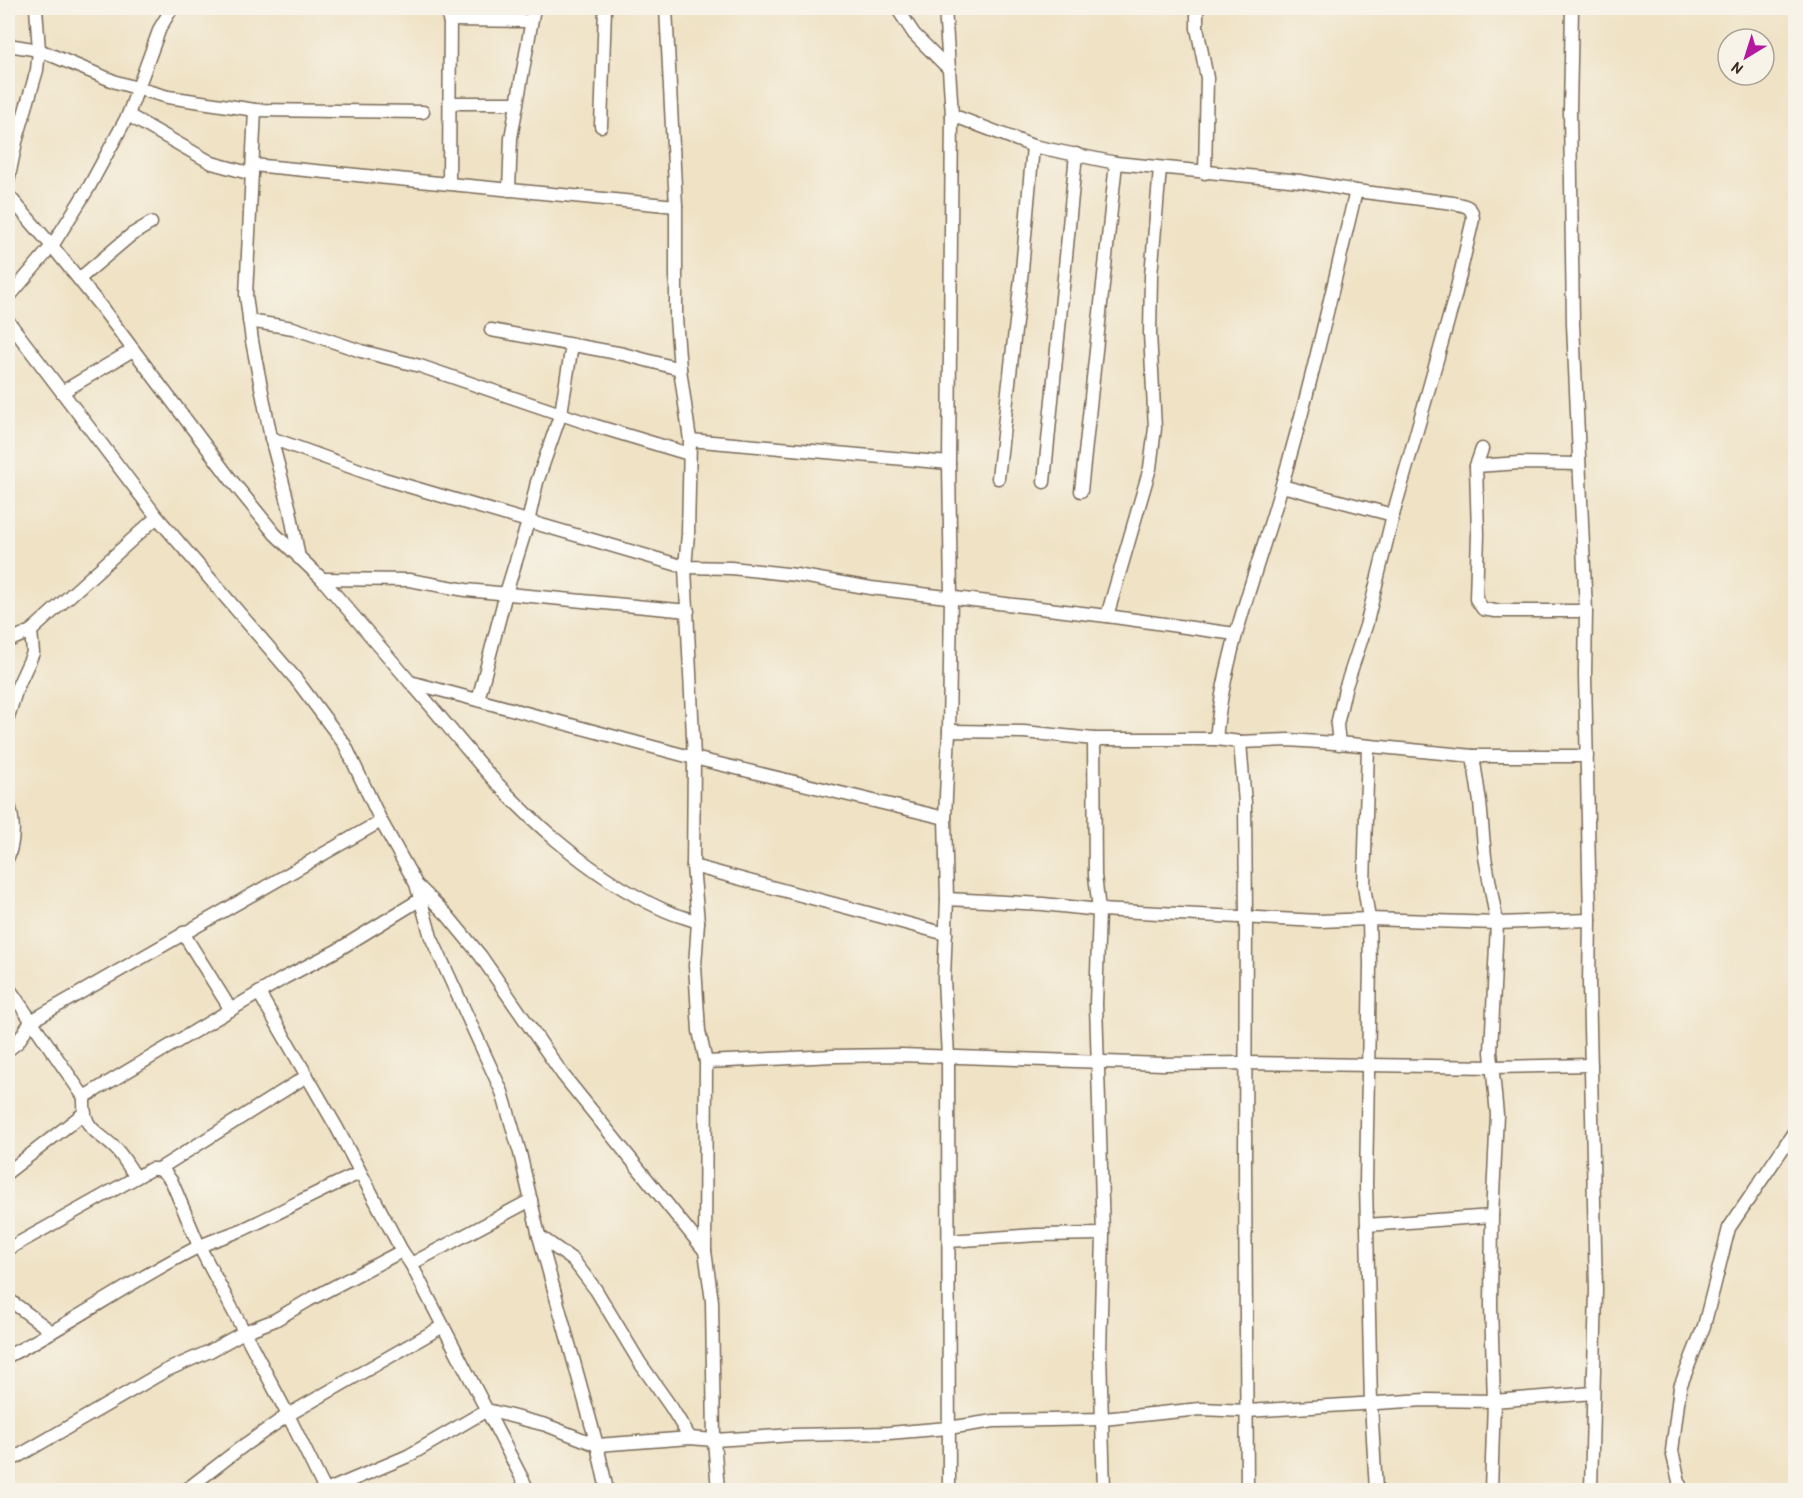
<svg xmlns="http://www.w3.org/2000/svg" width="1803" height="1498" viewBox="0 0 1803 1498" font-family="'Patrick Hand',sans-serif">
  <rect width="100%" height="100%" fill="#f7f3e8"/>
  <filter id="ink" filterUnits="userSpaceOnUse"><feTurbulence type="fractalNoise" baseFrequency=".0167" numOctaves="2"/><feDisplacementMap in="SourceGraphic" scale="12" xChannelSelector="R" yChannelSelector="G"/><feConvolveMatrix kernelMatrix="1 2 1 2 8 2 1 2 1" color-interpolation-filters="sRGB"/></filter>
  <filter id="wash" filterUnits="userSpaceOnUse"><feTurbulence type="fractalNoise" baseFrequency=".008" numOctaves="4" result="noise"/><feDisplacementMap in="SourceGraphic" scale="24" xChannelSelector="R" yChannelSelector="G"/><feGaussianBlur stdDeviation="1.35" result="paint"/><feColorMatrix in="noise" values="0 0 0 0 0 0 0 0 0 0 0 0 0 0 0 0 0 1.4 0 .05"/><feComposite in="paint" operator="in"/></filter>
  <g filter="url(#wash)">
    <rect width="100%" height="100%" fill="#efe2c5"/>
  </g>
  <g filter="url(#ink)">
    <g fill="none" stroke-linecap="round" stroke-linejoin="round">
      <g stroke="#7a6a58" stroke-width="15">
        <g id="minor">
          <polyline points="666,8 676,206 676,318 680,369 690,440 688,534 685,567 694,758 693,866 698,922 695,966 699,1031 706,1062 705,1251 712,1301 714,1440 718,1490"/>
          <polyline points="897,8 914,34 949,69"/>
          <polyline points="945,8 952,115 949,463 951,597 949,731 945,818 947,899 944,979 948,1057 949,1490"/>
          <polyline points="1197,8 1197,28 1207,78 1205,173"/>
          <polyline points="1572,8 1570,111 1573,324 1586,611 1585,674 1590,920 1589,983 1596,1290 1591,1490"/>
          <polyline points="449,20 531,21"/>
          <polyline points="8,45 39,50 116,82 168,97 255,110 423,112"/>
          <polyline points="451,103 516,103"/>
          <polyline points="255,110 246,295 252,341 271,438 290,510 299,558"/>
          <polyline points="128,115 212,163 252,174"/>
          <path d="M 952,115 L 1033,146 L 1116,163 L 1300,181 L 1356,191 L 1453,203 C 1464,205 1473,206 1473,219 L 1455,296 L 1393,515 L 1366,626 L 1345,689 L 1337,725 L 1339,744"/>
          <polyline points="601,126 605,8"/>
          <polyline points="253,165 676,206"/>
          <polyline points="8,181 16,142 37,70 39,50 36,8"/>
          <polyline points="449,182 450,8"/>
          <polyline points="509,190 511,138 534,8"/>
          <polyline points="8,195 52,246 102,308 232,481 275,534 322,579 410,682 694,758 945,818"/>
          <polyline points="79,279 131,235 151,223"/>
          <polyline points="8,298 52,246 89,187 128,115 160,28 172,8"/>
          <polyline points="8,321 157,517 295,678 345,745 381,821 416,884 431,937 502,1092 520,1153 539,1236 597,1445 607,1490"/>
          <polyline points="249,321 293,328 361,351 420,366 596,426 689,454"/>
          <polyline points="491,330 623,354 680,369"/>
          <polyline points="62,392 133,350"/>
          <polyline points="271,438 384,479 685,567 731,568 796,575 871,588 1107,616 1235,634"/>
          <polyline points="690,440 949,463"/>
          <polyline points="1482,449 1476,466 1478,534 1476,599 1483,609 1495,611 1586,611"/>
          <polyline points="1476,466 1520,463 1579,464"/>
          <polyline points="998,478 1022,270 1033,146"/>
          <polyline points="1044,482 1076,154"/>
          <polyline points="1282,486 1393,515"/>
          <polyline points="1081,491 1116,163"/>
          <polyline points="322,579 409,580 466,590 688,611"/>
          <polyline points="1107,616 1150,468 1155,428 1150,333 1151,276 1160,168"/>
          <polyline points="8,641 31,631 157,517"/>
          <path d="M 411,683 C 430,704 448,727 467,749 C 519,812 588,876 664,910 C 675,915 687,918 698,922"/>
          <polyline points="478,700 506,593 528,522 537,482 561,413 572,345"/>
          <polyline points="8,717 17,688 33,653 31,631"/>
          <polyline points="949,731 1024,732 1094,739 1216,739 1240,742 1288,740 1350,744 1473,756 1587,756"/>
          <polyline points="1094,739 1095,875 1099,910 1096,1004 1103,1234 1100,1353 1104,1490"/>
          <path d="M 1216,739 C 1223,654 1258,569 1281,488 C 1310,390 1332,290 1356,191"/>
          <polyline points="1240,742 1245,803 1246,917 1245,1161 1247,1490"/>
          <polyline points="1368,746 1364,886 1369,919 1370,964 1366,1183 1371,1404 1376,1490"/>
          <polyline points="1473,756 1480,802 1485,857 1497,923 1491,1052 1497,1115 1492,1216 1491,1306 1494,1401 1491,1490"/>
          <path d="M 8,802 C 14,820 15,838 8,857"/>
          <polyline points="693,866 946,934"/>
          <polyline points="419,887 447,915 480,955 563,1075 705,1251"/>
          <polyline points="947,899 1043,904 1099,910 1320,921 1369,919 1497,923 1590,920"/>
          <polyline points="183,933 231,1010"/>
          <path d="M 8,987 L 84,1097 C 83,1132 96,1129 117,1150 C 124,1158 130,1169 136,1177"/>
          <polyline points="259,993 337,1128 402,1251 411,1264 528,1490"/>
          <polyline points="8,1050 18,1042 31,1021 381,821"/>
          <polyline points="706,1062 834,1056 900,1055 1163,1064 1245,1063 1492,1067 1591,1065"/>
          <polyline points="84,1097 284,978 336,951 421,899"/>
          <polyline points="159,1169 307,1076"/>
          <polyline points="8,1172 83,1114"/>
          <polyline points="1367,1225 1492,1216"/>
          <polyline points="539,1236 573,1260 596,1290 640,1363 671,1407 690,1438"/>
          <polyline points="949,1241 1036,1235 1103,1234"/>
          <polyline points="8,1249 151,1169 159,1169 166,1174 172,1182 199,1246 288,1415 325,1490"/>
          <polyline points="411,1264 531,1200"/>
          <polyline points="8,1299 52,1332"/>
          <path d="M 8,1356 C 73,1323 132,1280 198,1247 C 213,1240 229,1235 244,1229 C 283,1211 320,1190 360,1173"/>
          <polyline points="8,1462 165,1371 210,1351 244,1332 275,1320 309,1300 402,1251"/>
          <polyline points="186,1490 243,1446 288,1415 443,1326"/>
          <polyline points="328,1490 408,1456 487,1410 546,1425 597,1445 690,1438 714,1440 793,1435 889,1433 948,1428 994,1421 1103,1419 1200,1409 1247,1411 1425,1400 1494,1401 1593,1393"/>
          <polyline points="1681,1490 1672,1451 1680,1387 1704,1326 1729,1228 1796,1129"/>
        </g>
      </g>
      <use href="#minor" stroke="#fff" stroke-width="12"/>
    </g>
  </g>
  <rect width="1803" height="1498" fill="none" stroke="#f7f3e8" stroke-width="30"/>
  <g transform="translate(1746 57) rotate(218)"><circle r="28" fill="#f7f3e8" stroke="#aca397" stroke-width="1.5"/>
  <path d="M0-4.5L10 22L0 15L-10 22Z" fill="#b5179e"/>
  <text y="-9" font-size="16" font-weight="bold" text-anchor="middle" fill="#3b2a1e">N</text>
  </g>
</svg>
